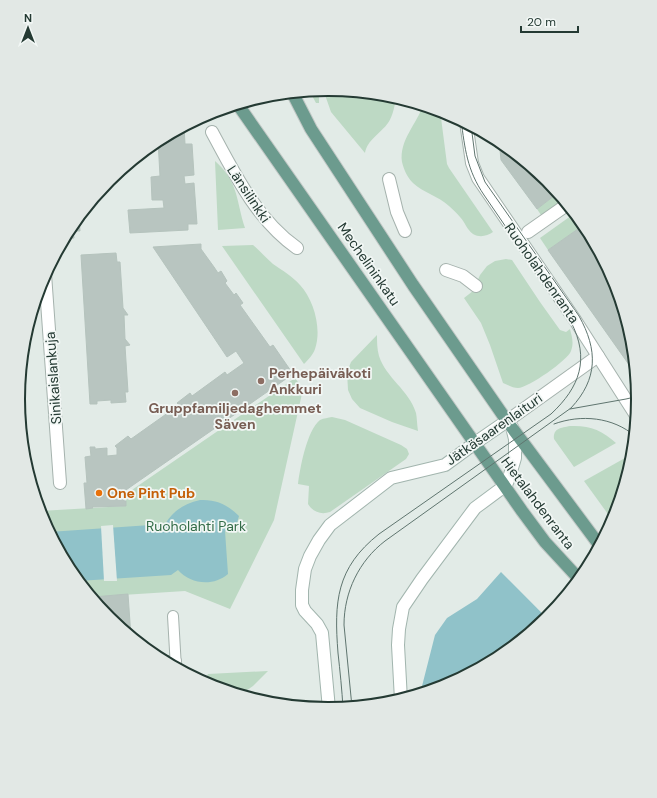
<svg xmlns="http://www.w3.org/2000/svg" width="657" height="798" viewBox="0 0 657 798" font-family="'DM Sans',sans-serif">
  <rect width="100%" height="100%" fill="#e2ebe7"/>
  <polygon fill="#d0dad6" points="22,355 30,469 31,483 24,459 18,399"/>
  <g fill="#bdd9c4">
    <path d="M 329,89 L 389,95 L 396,96 C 395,105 393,116 388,123 C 381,133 367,140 365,153 L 331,112 L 324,92 L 319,92 L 319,103 L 316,103 L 309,90 Z"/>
    <path d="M 423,105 L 440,110 L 447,164 L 449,168 L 493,232 C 487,236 480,238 473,234 C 467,230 465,222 460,217 C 457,213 453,210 449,206 C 438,196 424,193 413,183 C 407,177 404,170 402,162 C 399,140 417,124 423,105 Z"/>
    <path d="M 215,161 C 239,182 236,201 245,228 L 218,230 Z"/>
    <polygon points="559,192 564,199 541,215 537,209"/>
    <polygon points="575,213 585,224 548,250 540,238"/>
    <path d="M 253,245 C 260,251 266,258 273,264 C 283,271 292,276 300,285 C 314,300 322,329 315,349 C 313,355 308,360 304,364 L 222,246 Z"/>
    <path d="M 506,259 L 512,260 L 540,302 L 560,330 L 566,332 L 570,329 C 572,337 574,343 571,351 C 568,360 528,388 518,388 C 513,388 508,385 503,383 L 490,345 L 481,323 L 464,298 L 473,291 L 480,275 L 487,266 L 495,261 Z"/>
    <path d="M 377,335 C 377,342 377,349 379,356 C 386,378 409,390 416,413 C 417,418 417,425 418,431 L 392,422 L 360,408 L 352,399 L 348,390 L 347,372 L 351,362 Z"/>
    <polygon points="295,378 303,389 274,520 230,609 185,591 91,597 70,571 42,518 40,511 126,506 126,494"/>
    <path d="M 332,417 L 345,420 L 401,445 L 407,449 L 409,454 L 406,459 L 330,512 C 321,515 313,512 308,504 L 309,486 L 298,484 C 300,468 307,430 320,420 C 324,418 328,418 332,417 Z"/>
    <path d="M 570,426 C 589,425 602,430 616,443 L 574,467 L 554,439 C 553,428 561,428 570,426 Z"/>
    <polygon points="625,458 631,466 613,521 584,481"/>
    <polygon points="268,671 253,686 240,695 209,686 203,683 208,674"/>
  </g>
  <g fill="#90c2c9">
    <path d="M 200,500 C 216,499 228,505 239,516 L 235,530 L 225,531 L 228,574 C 213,587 190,584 178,570 L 171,575 L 78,581 L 70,571 L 49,532 L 165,524 C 174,510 184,504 200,500 Z"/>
    <polygon points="501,572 548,619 501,657 447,686 420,694 435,635 447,618 477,599"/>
  </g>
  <g fill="#e2ebe7">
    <polygon points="113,525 117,581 104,581 101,526"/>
    <polygon points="500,570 503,571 549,617 548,619"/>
  </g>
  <g fill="#b8c5c0" stroke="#b5c3bd">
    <polygon points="184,126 185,144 192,144 194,175 184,176 185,184 194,183 197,224 188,224 188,230 130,233 128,210 164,208 163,200 152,200 151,177 160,176 158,140"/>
    <polygon points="499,140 548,180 559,192 537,209 501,160"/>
    <polygon points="79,216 80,231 73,231 74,238 64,239 70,226"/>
    <polygon points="585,224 600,251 595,254 617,286 633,339 637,376 548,250"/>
    <polygon points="201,244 201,249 214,267 218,273 221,271 227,281 225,283 234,295 236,293 243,303 240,305 270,347 273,345 293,374 123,492 124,501 126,501 126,506 92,507 93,508 86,509 84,483 87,483 85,457 91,456 90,447 95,447 95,449 107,448 107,456 117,455 117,448 115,446 128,436 131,439 179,405 177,403 190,393 192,396 225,372 227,375 244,363 236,351 227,357 153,247"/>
    <polygon points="116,253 117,262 120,262 123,308 128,315 124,315 125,339 130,345 125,346 128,392 125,392 126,402 111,403 111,400 97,401 97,404 90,404 81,255"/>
    <polygon points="128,594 131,637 109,618 93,599 93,597"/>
  </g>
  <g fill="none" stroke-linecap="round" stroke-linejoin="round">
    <g stroke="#a5b2ad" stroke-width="12">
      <g id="lane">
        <polyline points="173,616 176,668"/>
        <polyline points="164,661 176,661"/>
      </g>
    </g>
    <g stroke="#a5b2ad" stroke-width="14">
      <g id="street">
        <polyline points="466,122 472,163 478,178 575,320 637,417"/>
        <path d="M 212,132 C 234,173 257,220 297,248"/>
        <polyline points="389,179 397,212 405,231"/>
        <polyline points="528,232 568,204"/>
        <polyline points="446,270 463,276 476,286"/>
        <polyline points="45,274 60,483"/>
        <polyline points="507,421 598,356"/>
      </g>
    </g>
    <g stroke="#a2b5ae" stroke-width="14">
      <g id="secondary">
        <polyline points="401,700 398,645 399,629 403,607 422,579 475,508 506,485 509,478 515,458 515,439 512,427"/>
        <polyline points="329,709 322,633 317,624 305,611 302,605 302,590 305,569 310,556 319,540 330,525 391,478 445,465 475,443 507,421"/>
      </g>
    </g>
    <g stroke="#c2c8c6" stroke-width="14">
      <g id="primary">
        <polyline points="292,92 311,129 413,285 507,421 600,546"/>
        <polyline points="238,103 241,109 522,511 545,542 580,580"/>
      </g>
    </g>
    <use href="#lane" stroke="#fff" stroke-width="10"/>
    <use href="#street" stroke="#fff" stroke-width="12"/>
    <use href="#secondary" stroke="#fff" stroke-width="12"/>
    <use href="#primary" stroke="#6c9b8e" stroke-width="12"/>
    <g stroke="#5f756f" stroke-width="1">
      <polyline points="570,409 626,399 639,396"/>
      <path d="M 554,424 C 581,414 613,417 635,436"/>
      <path d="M 352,707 L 344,625 C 344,592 359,561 385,541 L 571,408 C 598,379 598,350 579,316 L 485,182 L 475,156 L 471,125"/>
      <path d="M 343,708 C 342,690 340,671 338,653 C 334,602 336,568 379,534 L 551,414 C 580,387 590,359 571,322 L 484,195 C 467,170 465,149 461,120"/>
    </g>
  </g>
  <g fill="#8d6e63" stroke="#f2f7f5" stroke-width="1.5">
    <circle cx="261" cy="381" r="4"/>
    <circle cx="235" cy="393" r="4"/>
  </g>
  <circle fill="#e8710a" stroke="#f2f7f5" stroke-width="1.5" cx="99" cy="493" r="4"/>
  <g text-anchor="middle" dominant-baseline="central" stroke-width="3.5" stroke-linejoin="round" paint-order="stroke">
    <g font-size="14" fill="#243a33" stroke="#f2f7f5">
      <text transform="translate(249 194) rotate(56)">Länsilinkki</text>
      <text transform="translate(369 264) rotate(55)">Mechelininkatu</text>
      <text transform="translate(542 273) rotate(55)">Ruoholahdenranta</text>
      <text transform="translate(53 378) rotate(-94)">Sinikaislankuja</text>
      <text transform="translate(494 429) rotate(-35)">Jätkäsaarenlaituri</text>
      <text transform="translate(538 503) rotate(53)">Hietalahdenranta</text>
    </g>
    <g font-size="14" font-weight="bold" fill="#785e54" stroke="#f2f7f5" text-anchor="start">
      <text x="269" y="373">Perhepäiväkoti<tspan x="269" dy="16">Ankkuri</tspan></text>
      <text x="235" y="408" text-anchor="middle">Gruppfamiljedaghemmet<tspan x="235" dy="16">Säven</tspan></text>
    </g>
    <g font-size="14" font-weight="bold" fill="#c56008" stroke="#f2f7f5" text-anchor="start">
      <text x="107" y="493">One Pint Pub</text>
    </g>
    <g font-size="14" fill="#336c48" stroke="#f2f7f5">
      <text x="196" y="526">Ruoholahti Park</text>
    </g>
  </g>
  <path d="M0 0H657V798H0ZM25 399a303 303 0 1 1 606 0a303 303 0 1 1-606 0Z" fill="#e2e8e5" fill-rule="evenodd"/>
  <path fill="none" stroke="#243a33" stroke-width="2" d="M25 399a303 303 0 1 1 606 0a303 303 0 1 1-606 0Z"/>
  <g transform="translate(28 28)" stroke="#f2f7f5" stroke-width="3" paint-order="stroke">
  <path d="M0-3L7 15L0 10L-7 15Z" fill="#243a33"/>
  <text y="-6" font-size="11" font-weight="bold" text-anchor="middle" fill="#243a33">N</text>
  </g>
  <path d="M521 26v6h57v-6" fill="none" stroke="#243a33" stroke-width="2"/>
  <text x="527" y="26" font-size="12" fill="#243a33" stroke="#f2f7f5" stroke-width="3" paint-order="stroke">20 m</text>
</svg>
